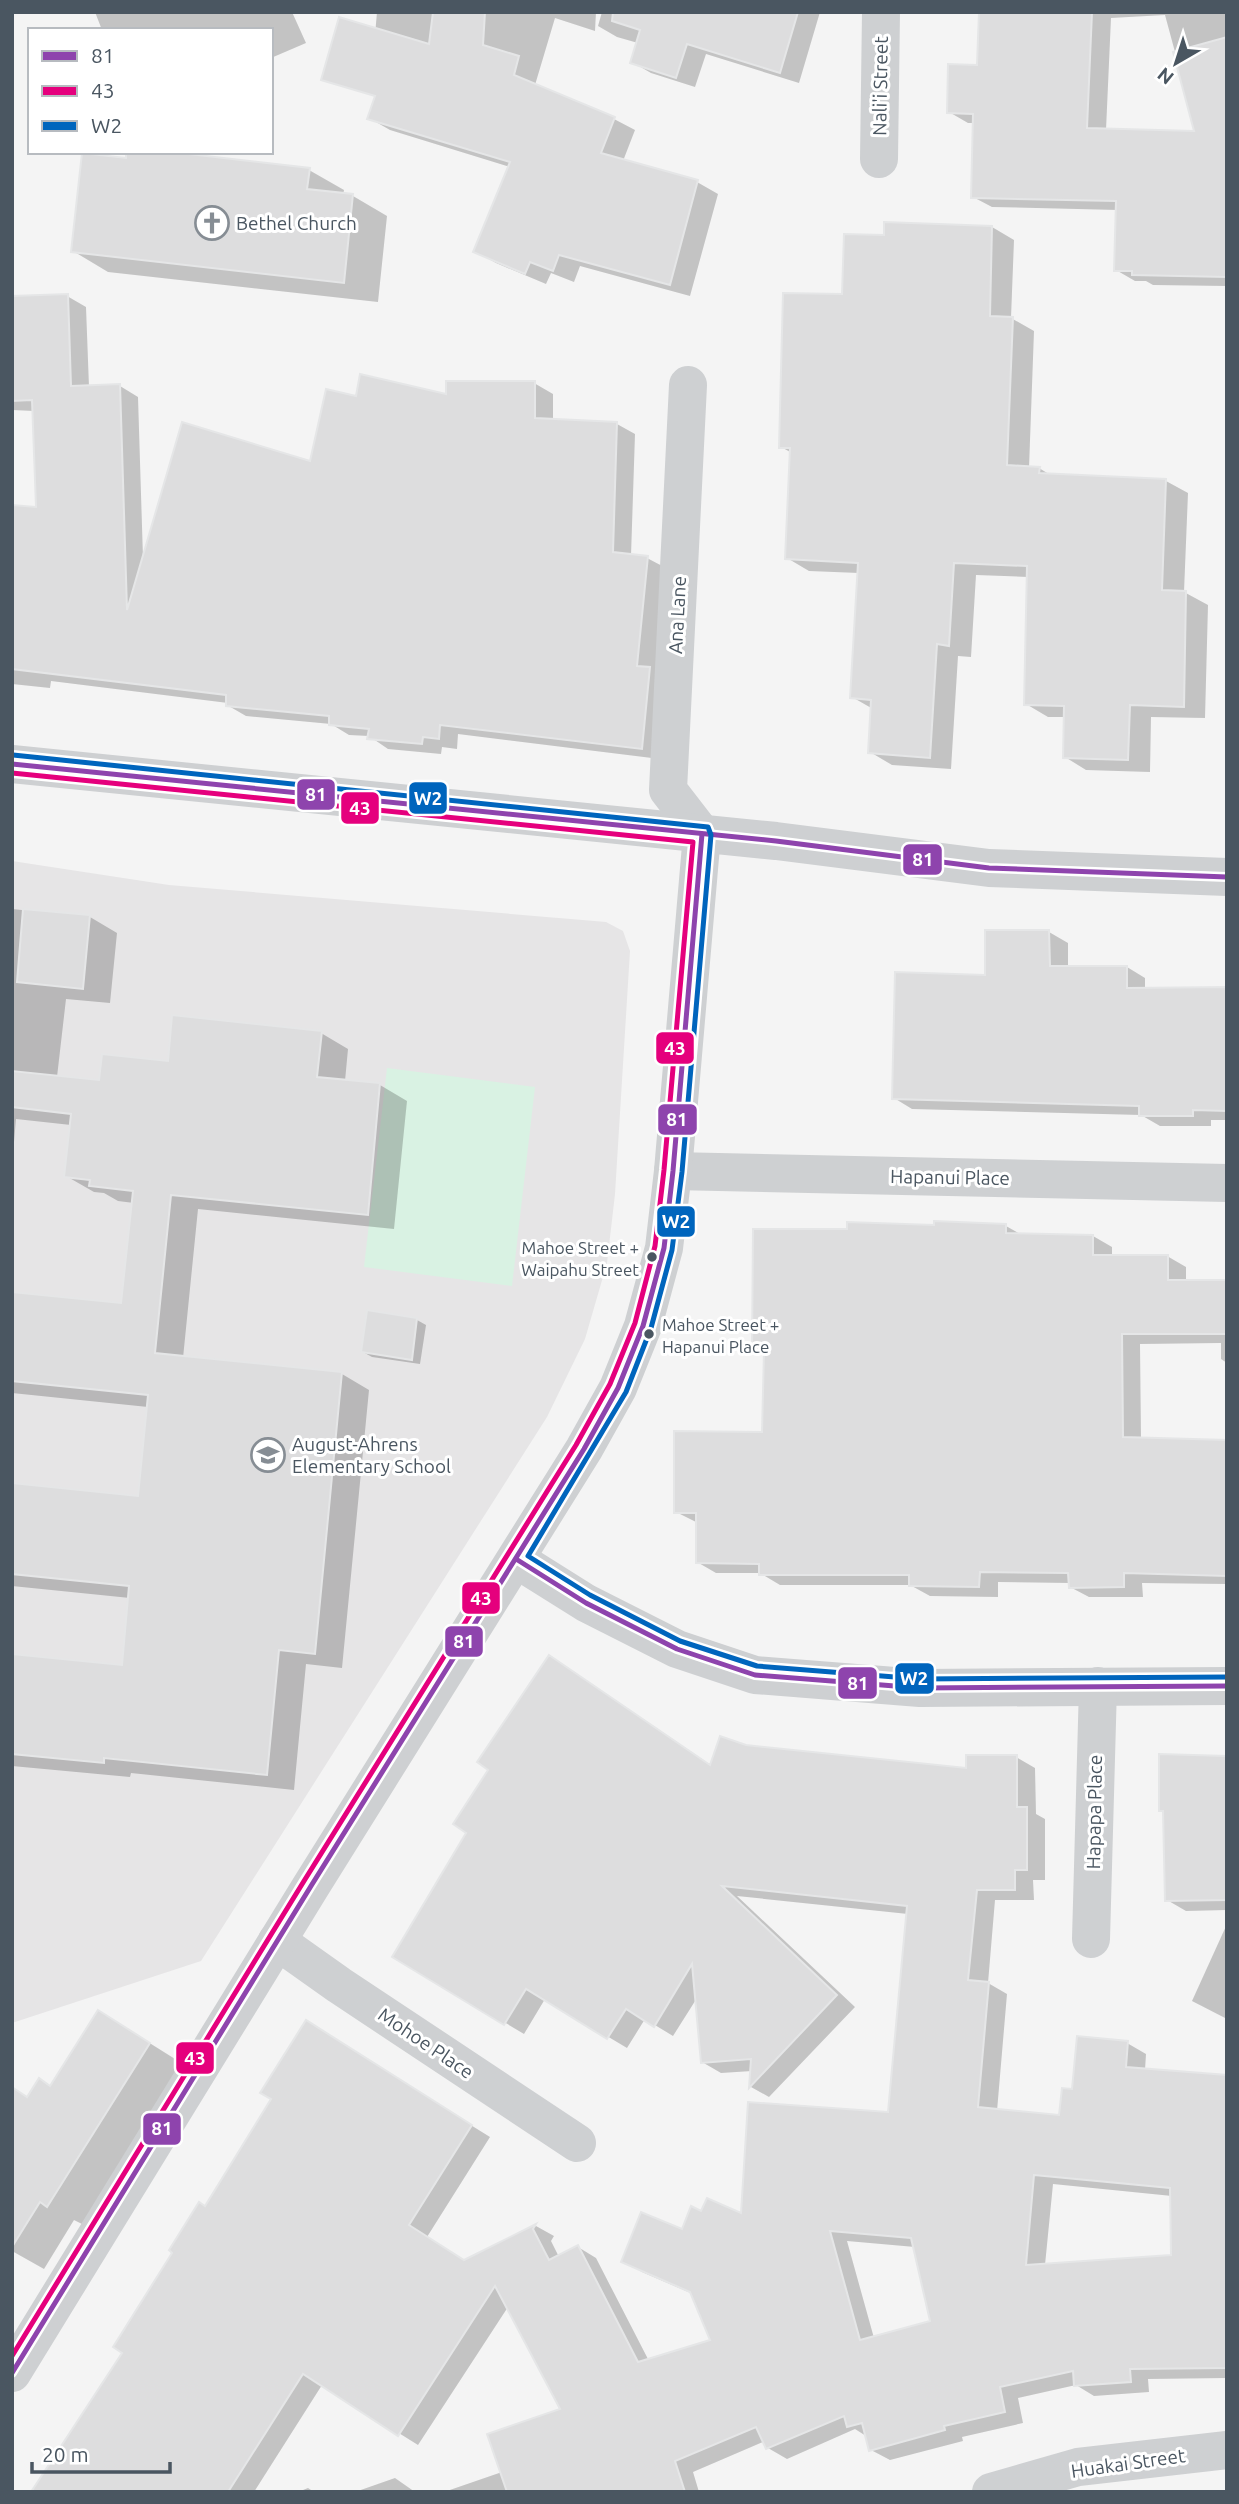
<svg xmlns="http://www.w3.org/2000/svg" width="1239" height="2504" viewBox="0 0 1239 2504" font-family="Ubuntu,sans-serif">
  <rect width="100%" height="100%" fill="#f4f4f4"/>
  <polygon fill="#e6e5e6" points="12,861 169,885 606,922 623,931 630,951 615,1194 607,1263 585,1339 547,1417 201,1961 12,2023"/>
  <polygon fill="#d9f2e3" points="387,1068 535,1087 512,1286 364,1267"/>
  <g fill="#0003" fill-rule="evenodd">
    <polygon points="95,12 292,12 306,43 271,58 271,30 102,30"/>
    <polygon points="377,12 596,12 595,31 555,18 535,85 614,119 635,130 623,161 697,182 718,194 690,296 580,266 574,282 551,273 546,284 496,263 475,251 510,167 390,130 369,118 376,97 370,93"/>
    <polygon points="602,12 820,12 799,83 706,54 695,87 651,73 632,62 638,43 617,37 598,26"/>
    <polygon points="981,12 1227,12 1227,93 1185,89 1165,15 1111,18 1106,130 1197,133 1227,116 1227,286 1153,285 1146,281 1135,281 1116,270 1118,210 992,207 973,197 974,123 968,123 949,112 979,67"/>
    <polygon points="127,160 309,170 344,190 343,195 353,196 387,216 378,302 108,272 73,251"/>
    <polygon points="992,227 1014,240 1011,318 1034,331 1029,468 1039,468 1052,476 1166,481 1188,493 1184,592 1208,605 1205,718 1151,717 1150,772 1086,770 1065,757 1066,717 1048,717 1026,704 1028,577 976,575 971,657 958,656 951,769 892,765 870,752 873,709 852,697 859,573 809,571 787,558 792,453 781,447 844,296 885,237"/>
    <polygon points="67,296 86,307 89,387 120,386 138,397 143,558 311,463 357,398 448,396 534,383 553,394 553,421 617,424 635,434 631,556 647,558 666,568 660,759 458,734 457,749 442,747 441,754 388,749 369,736 349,735 331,724 246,716 227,705 228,703 51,681 50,688 12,684 12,507 37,509 34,411 12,410 12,298"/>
    <polygon points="12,909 90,917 117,933 110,1003 66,999 57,1077 101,1082 169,1063 321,1033 348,1049 345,1081 380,1085 407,1101 394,1229 198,1209 183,1358 342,1374 369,1390 342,1668 306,1664 294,1790 131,1773 130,1777 12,1766 12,1656 123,1667 130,1598 12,1586 12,1485 140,1498 148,1407 12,1393 12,1293 123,1304 134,1203 118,1201 104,1193 94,1192 66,1176 71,1125 16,1119 12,1165"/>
    <polygon points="1049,932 1068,943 1068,967 1127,967 1145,978 1145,989 1226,988 1227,965 1227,1120 1211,1120 1211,1126 1160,1126 1141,1115 912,1109 894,1098 987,977"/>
    <polygon points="1006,1226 1022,1235 1093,1236 1112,1247 1112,1257 1167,1256 1186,1267 1186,1282 1227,1281 1227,1363 1221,1359 1221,1343 1140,1344 1141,1439 1226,1442 1227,1429 1227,1584 1142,1583 1143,1597 1089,1597 1070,1587 1070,1583 998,1582 998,1597 930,1596 910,1585 780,1585 760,1573 716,1573 697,1562 698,1523 676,1512 764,1433 765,1356 753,1350"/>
    <polygon points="368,1312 417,1320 426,1325 420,1364 372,1357 363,1352"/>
    <path d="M 568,1668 L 712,1766 L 745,1746 L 968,1770 L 1016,1757 L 1035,1768 L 1036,1814 L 1045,1819 L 1045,1880 L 1033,1880 L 1034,1900 L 995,1900 L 988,1983 L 1007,1994 L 997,2111 L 1061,2117 L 1074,2090 L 1127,2043 L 1146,2054 L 1145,2070 L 1227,2077 L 1227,2378 L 1148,2379 L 1149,2392 L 1094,2396 L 1076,2385 L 1018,2398 L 1023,2423 L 962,2437 L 963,2441 L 890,2460 L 871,2450 L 866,2436 L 855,2429 L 787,2459 L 768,2448 L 765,2441 L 693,2472 L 699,2492 L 444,2492 L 502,2472 L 563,2410 L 508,2307 L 418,2445 L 322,2385 L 254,2492 L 33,2492 L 125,2353 L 206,2208 L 324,2034 L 490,2137 L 427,2237 L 465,2261 L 536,2226 L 554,2236 L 551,2241 L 559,2257 L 578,2247 L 596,2258 L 649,2361 L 712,2341 L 693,2294 L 642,2272 L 623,2261 L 683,2231 L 702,2213 L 743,2215 L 890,2114 L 908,1914 L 737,1896 L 855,2007 L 769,2097 L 751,2087 L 752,2071 L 721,2073 L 702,2062 L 697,1998 L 673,2036 L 645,2019 L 627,2048 L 545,1999 L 524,2034 L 394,1956 ZM 1053,2184 L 1172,2196 L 1173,2256 L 1045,2265 ZM 847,2241 L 915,2247 L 932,2322 L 874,2338 Z"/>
    <polygon points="1227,1758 1227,1910 1186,1911 1167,1900 1165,1813 1160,1810"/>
    <polygon points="1227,1924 1227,2019 1192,2001"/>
    <polygon points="132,2032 183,2064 82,2224 74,2220 44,2269 12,2251 12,2100 28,2099 51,2088"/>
    <polygon points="395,2478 415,2492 355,2492"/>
    <polygon points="308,2488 314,2492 298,2492"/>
  </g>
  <g fill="#ddddde" stroke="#e5e6e7" stroke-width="2" fill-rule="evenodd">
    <polygon points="433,12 485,12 483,45 519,56 514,75 615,117 601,153 698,180 670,285 559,255 553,271 530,262 525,274 473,252 510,162 367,119 375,96 321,80 339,17 429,44"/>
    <polygon points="613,12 798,12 780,73 687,44 676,78 630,63 640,30 612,21"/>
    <polygon points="979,12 1092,12 1087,128 1194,131 1173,52 1227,37 1227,277 1132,275 1132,271 1114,271 1116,201 971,198 973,114 947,113 948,64 977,65"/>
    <polygon points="126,152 172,152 310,168 307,189 353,194 344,283 71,252 82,153 126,158"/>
    <polygon points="884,222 992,226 990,316 1013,317 1007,465 1040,467 1039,473 1166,479 1162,590 1186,591 1184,707 1130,705 1128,760 1063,758 1064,706 1024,705 1027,566 954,563 949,646 937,644 930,758 868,753 871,700 850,698 858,563 785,559 790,448 779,448 783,293 842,294 844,234 884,235"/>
    <polygon points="68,294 71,386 120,384 127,610 182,422 310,461 326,389 356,396 360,374 446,394 446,381 535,381 535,418 617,422 613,552 648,556 637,666 650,667 642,749 440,725 439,739 423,737 422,744 367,739 369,729 329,725 329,716 226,706 226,695 12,669 12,505 36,507 32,400 12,401 12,296"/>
    <polygon points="23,909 90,915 83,989 17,982"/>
    <polygon points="985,930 1049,930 1050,966 1127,966 1127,988 1227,987 1227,1111 1193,1110 1193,1116 1139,1116 1139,1106 892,1099 895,972 985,975"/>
    <polygon points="172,1015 322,1031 317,1077 380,1083 368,1215 171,1195 155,1353 342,1372 315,1654 279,1650 267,1775 104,1758 104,1763 12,1754 12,1654 122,1665 129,1586 12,1574 12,1483 138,1496 148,1395 12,1381 12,1292 121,1303 133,1191 89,1186 90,1180 64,1177 71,1114 12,1107 12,1071 99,1080 102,1054 168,1061"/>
    <polygon points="934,1221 1006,1224 1006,1233 1093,1235 1093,1255 1168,1255 1168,1280 1227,1280 1227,1334 1122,1334 1123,1437 1227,1440 1227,1576 1124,1573 1124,1587 1069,1588 1068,1573 980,1572 979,1587 909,1586 909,1575 759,1575 759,1564 696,1563 696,1513 674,1513 674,1431 762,1432 764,1351 752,1351 753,1229 847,1229 847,1222 934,1225"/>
    <polygon points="367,1310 417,1318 412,1360 361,1352"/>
    <path d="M 549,1655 L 710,1765 L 720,1736 L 746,1745 L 966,1768 L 966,1755 L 1017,1755 L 1017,1807 L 1027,1807 L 1027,1870 L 1015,1870 L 1015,1890 L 977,1890 L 968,1980 L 989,1982 L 978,2107 L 1059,2115 L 1062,2088 L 1072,2089 L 1077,2036 L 1128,2041 L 1126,2067 L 1227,2075 L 1227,2368 L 1130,2369 L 1131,2382 L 1074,2386 L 1073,2371 L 1000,2387 L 1005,2412 L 944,2426 L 945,2430 L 869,2451 L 862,2423 L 847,2427 L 844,2416 L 766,2449 L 756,2427 L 675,2461 L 685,2492 L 507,2492 L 487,2434 L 560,2409 L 495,2286 L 398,2436 L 303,2374 L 228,2492 L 31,2492 L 122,2353 L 113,2347 L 172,2253 L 169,2250 L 199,2202 L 205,2206 L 271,2099 L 260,2093 L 306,2020 L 472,2125 L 409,2225 L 464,2260 L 536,2224 L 533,2229 L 549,2260 L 578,2245 L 638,2362 L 710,2340 L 690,2292 L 621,2262 L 641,2212 L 682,2229 L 691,2206 L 701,2211 L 707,2198 L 741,2213 L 748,2102 L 888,2112 L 907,1906 L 722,1886 L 837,1995 L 749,2088 L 751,2059 L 701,2063 L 692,1964 L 654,2027 L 626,2009 L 607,2039 L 526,1989 L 504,2025 L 392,1957 L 466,1833 L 453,1824 L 488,1770 L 477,1762 ZM 1034,2175 L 1170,2188 L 1171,2255 L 1026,2265 ZM 830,2231 L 911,2238 L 930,2321 L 860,2340 Z"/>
    <polygon points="1159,1754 1227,1756 1227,1900 1165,1901 1163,1811 1159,1811"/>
    <polygon points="98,2010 150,2043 47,2207 40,2202 12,2247 12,2087 27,2097 39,2078 50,2086"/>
  </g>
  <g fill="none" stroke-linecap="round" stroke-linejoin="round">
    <g stroke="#ced0d2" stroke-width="38">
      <polyline points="879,159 881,12"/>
      <polyline points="688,385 668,790 702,834"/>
      <polyline points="12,764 776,841 989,868 1227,877"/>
      <polyline points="673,1171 1227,1183"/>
      <polyline points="516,1559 586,1603 677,1649 755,1675 920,1688 1227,1686"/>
      <polyline points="1091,1939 1098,1686"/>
      <polyline points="277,1941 339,1985 577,2143"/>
      <polyline points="12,2373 311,1886 584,1449 618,1388 643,1326 664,1248 673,1171 702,834"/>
      <polyline points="991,2492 1078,2467 1227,2450"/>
    </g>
    <g stroke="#fff" stroke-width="10">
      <g id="bus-1">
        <polyline points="12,764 776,841 989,868 1227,877"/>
        <polyline points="516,1559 586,1603 677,1649 755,1675 920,1688 1227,1686"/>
        <polyline points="12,2373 311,1886 584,1449 618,1388 643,1326 664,1248 673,1171 702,834"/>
      </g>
    </g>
    <g stroke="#fff" stroke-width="10">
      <polyline id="bus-2" points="12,773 693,842 664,1170 655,1246 635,1323 610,1384 576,1445 304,1881 12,2356"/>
    </g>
    <g stroke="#fff" stroke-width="10">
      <polyline id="bus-3" points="13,755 708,827 711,835 682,1172 672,1250 651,1328 626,1392 528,1556 590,1595 680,1641 757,1666 920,1679 1227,1677"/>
    </g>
    <use href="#bus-1" stroke="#8e44ad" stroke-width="5"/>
    <use href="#bus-2" stroke="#e5007d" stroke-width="5"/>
    <use href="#bus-3" stroke="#0065bd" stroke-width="5"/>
  </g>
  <defs>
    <g id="church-ring" transform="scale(1.75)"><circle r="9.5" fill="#fff" stroke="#868d94" stroke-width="1.5"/><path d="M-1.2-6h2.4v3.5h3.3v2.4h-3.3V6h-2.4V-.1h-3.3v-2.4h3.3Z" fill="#868d94"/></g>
    <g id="school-ring" transform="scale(1.75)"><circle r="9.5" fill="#fff" stroke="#868d94" stroke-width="1.5"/><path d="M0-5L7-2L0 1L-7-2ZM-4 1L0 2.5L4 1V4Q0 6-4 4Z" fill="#868d94"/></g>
  </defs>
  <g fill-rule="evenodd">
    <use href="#church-ring" x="212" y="223"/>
    <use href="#school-ring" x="268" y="1455"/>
  </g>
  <g fill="#4a5661" stroke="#fff" stroke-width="2.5">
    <circle cx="652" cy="1257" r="6"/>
    <circle cx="649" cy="1334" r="6"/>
  </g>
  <g text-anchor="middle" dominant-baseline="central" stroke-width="6" stroke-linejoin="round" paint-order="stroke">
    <g font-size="17" fill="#4a5661" stroke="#fff" text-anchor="end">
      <text x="639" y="1247">Mahoe Street +<tspan x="639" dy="22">Waipahu Street</tspan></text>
      <text x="662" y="1324" text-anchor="start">Mahoe Street +<tspan x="662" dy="22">Hapanui Place</tspan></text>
    </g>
    <g font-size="19" fill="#4a5661" stroke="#fff">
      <text transform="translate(880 86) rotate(-89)">Nali'i Street</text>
      <text transform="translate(677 615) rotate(-87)">Ana Lane</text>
      <text transform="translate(950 1177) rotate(1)">Hapanui Place</text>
      <text transform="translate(1094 1812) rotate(-89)">Hapapa Place</text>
      <text transform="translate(426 2043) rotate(34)">Mohoe Place</text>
      <text transform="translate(1128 2463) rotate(-8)">Huakai Street</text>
    </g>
    <g font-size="19" fill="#4a5661" stroke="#fff" text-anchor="start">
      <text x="236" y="223">Bethel Church</text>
      <text x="292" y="1444">August-Ahrens<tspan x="292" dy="22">Elementary School</tspan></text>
    </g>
  </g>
  <g stroke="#fff" stroke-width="2.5">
    <rect x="296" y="778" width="40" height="33" rx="7" fill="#8e44ad"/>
    <rect x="408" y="781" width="40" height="34" rx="7" fill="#0065bd"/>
    <rect x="340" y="791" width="40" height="34" rx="7" fill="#e5007d"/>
    <rect x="902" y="843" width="41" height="33" rx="7" fill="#8e44ad"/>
    <rect x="655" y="1031" width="40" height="34" rx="7" fill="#e5007d"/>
    <rect x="657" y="1103" width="41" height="33" rx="7" fill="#8e44ad"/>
    <rect x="656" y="1205" width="40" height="33" rx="7" fill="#0065bd"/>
    <rect x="461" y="1581" width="40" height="34" rx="7" fill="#e5007d"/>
    <rect x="444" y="1625" width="40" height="33" rx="7" fill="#8e44ad"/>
    <rect x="894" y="1662" width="41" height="33" rx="7" fill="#0065bd"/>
    <rect x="837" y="1666" width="41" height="34" rx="7" fill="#8e44ad"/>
    <rect x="175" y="2041" width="40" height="34" rx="7" fill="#e5007d"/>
    <rect x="142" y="2112" width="40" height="34" rx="7" fill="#8e44ad"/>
  </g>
  <g font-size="19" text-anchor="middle" font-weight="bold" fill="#fff">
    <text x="316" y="801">81</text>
    <text x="428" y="805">W2</text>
    <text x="360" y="815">43</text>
    <text x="923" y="866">81</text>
    <text x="675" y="1055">43</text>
    <text x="677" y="1126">81</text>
    <text x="676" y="1228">W2</text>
    <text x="481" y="1605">43</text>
    <text x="464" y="1648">81</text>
    <text x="914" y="1685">W2</text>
    <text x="858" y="1690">81</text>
    <text x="195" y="2065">43</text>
    <text x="162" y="2135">81</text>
  </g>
  <rect width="1239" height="2504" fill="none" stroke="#4a5661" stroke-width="28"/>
  <rect x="28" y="28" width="245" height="126" fill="#ffffff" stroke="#b7bbc0" stroke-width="2"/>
  <rect x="42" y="51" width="35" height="10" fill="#8e44ad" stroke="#b7bbc0" stroke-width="2"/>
  <text x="91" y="63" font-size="21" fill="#4a5661">81</text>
  <rect x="42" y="86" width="35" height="10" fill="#e5007d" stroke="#b7bbc0" stroke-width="2"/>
  <text x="91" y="98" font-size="21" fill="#4a5661">43</text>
  <rect x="42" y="121" width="35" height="10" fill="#0065bd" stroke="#b7bbc0" stroke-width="2"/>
  <text x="91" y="133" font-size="21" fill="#4a5661">W2</text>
  <g transform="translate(1176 63) rotate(219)" stroke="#ffffff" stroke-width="5" paint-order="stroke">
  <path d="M0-5L12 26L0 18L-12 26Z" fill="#4a5661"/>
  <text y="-10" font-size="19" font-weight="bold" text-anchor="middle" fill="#4a5661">N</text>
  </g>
  <path d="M32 2462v10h138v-10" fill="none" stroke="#4a5661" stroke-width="3.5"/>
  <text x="42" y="2462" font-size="21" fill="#4a5661" stroke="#ffffff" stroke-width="5" paint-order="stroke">20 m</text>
</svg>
